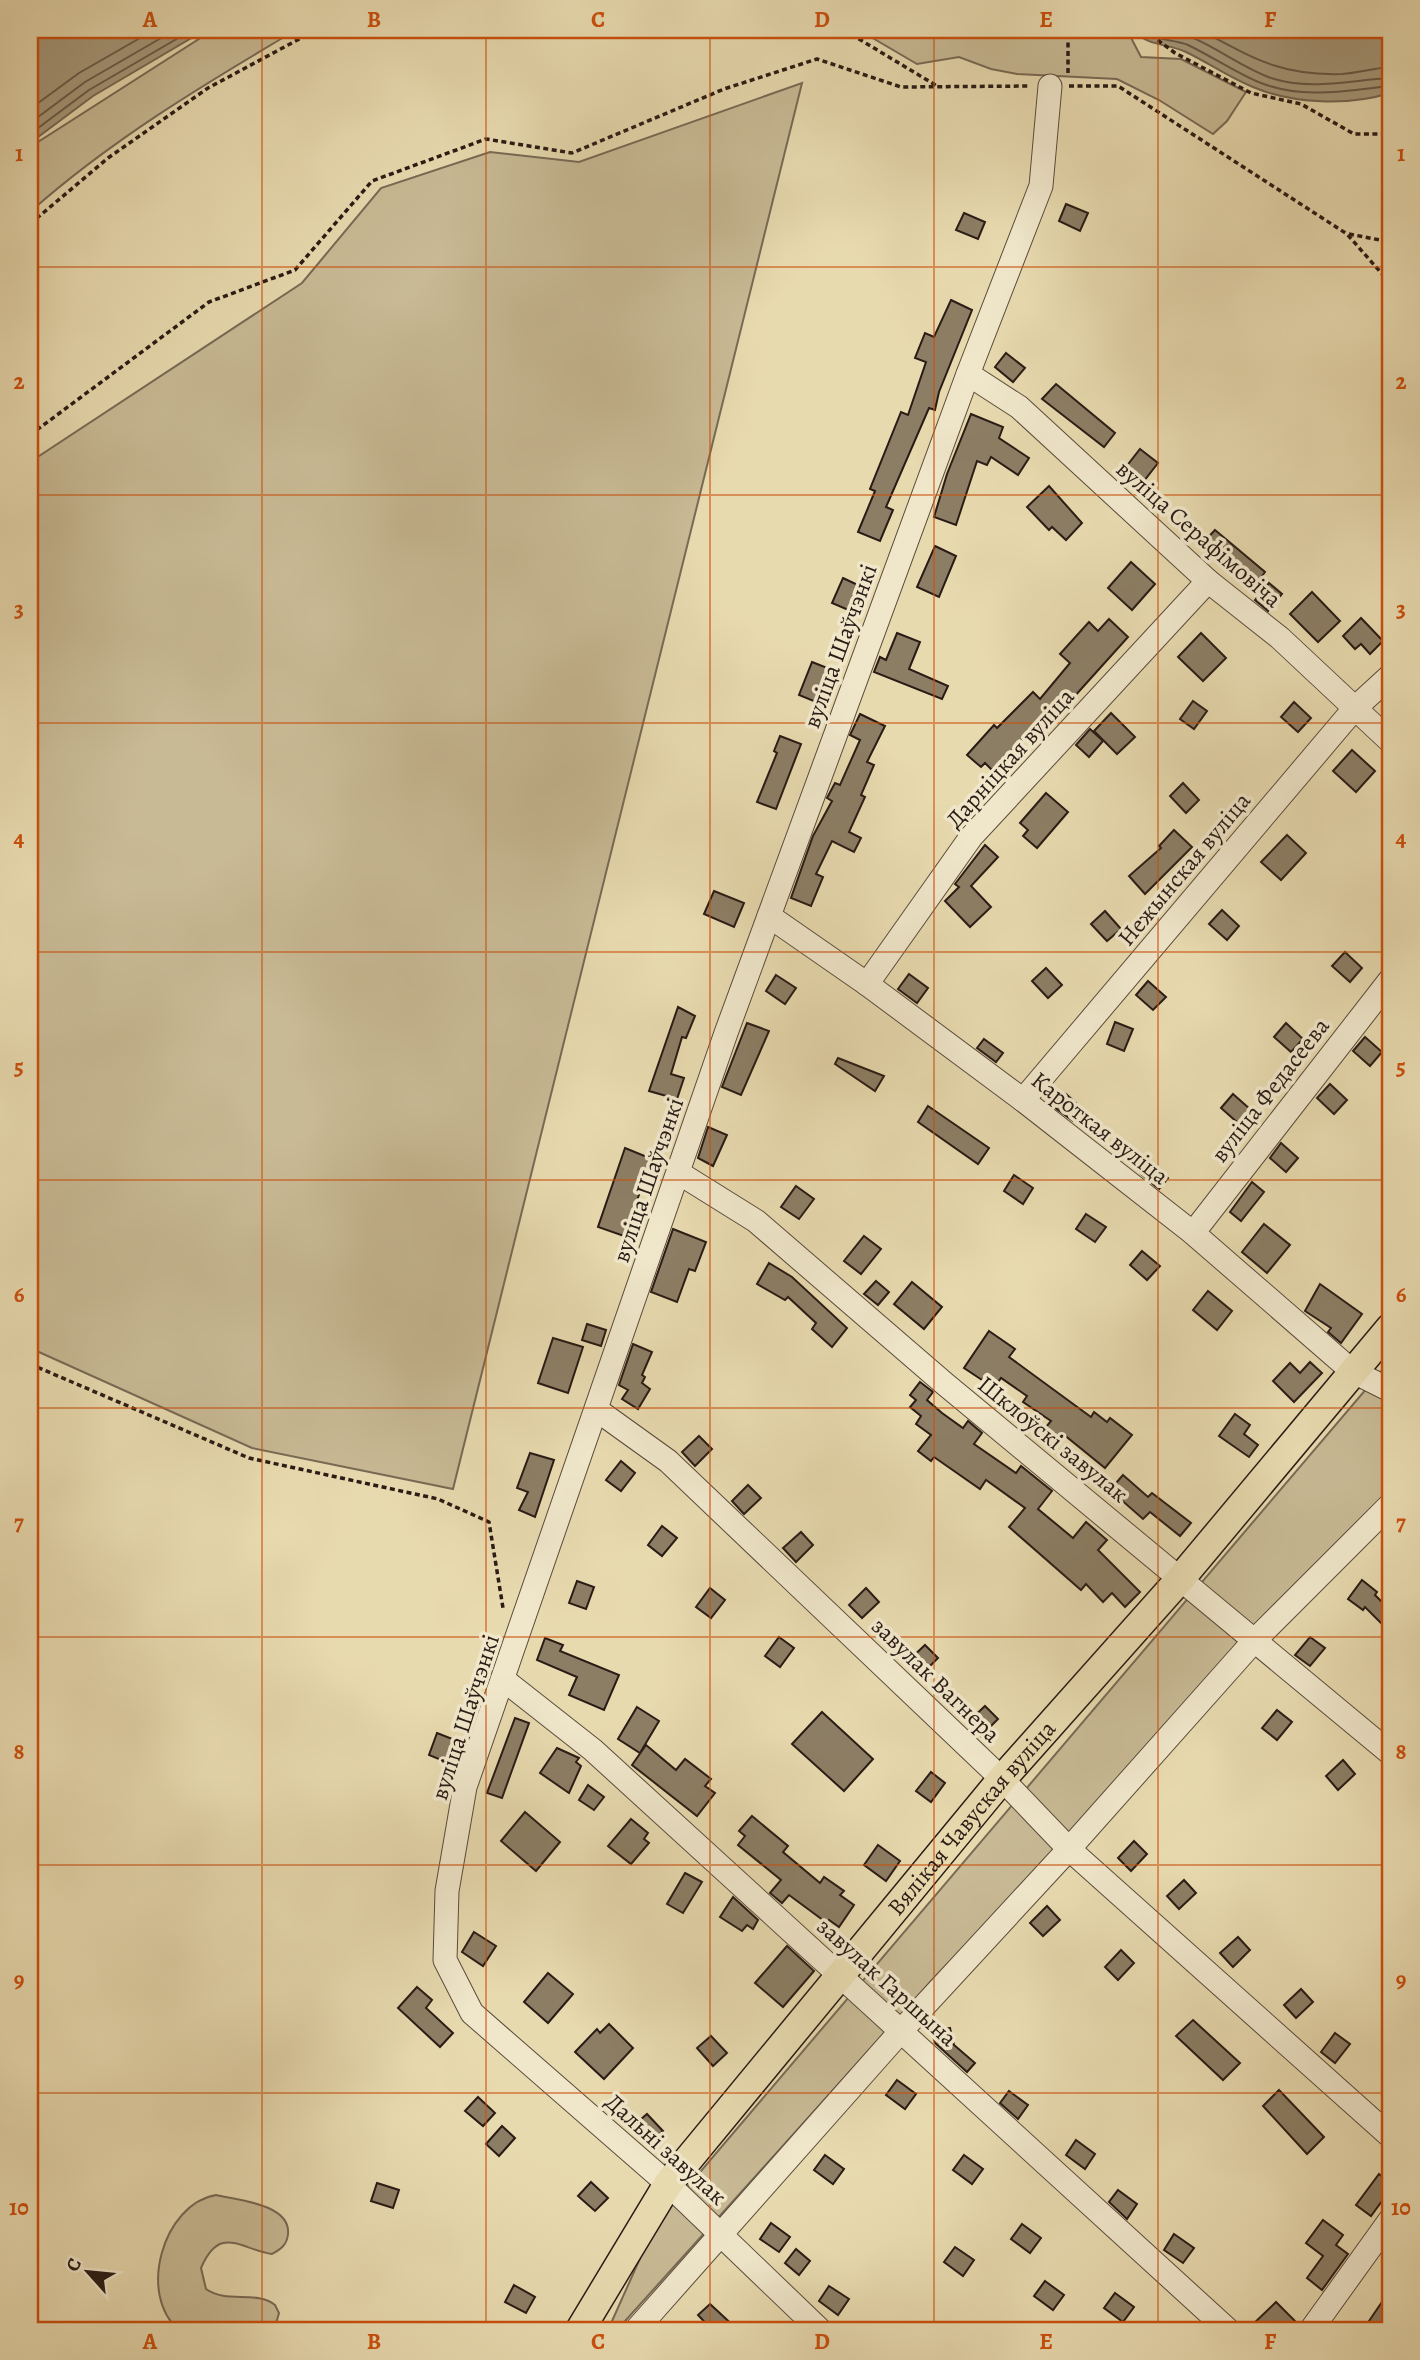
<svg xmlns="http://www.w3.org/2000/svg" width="1420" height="2360" viewBox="0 0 1420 2360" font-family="Alegreya,serif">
  <rect width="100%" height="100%" fill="#e8daaf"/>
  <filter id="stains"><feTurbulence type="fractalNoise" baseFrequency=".00286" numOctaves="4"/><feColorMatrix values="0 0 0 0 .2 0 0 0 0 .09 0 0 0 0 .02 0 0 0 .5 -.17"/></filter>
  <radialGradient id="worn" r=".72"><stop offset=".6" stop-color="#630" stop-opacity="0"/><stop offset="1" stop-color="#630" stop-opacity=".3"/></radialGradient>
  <g fill="#c8ba95" stroke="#786a55" stroke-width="2">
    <path d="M 213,30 L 296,30 C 203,85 111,140 30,212 L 30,151 L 38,142 Z"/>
    <polygon points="859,30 1127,30 1141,57 1181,59 1246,92 1227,121 1213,134 1159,100 1117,79 1017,74 991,69 959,57 917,64"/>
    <polygon points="802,83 453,1489 252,1448 30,1348 30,462 302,283 381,188 490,152 579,162"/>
    <polygon points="1390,1361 1390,1499 933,1979 617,2330 608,2330 655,2225"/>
    <path d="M 216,2195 C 237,2200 291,2204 288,2234 C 287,2245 281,2249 272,2254 C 240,2249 220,2224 201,2268 L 206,2289 C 227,2304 256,2290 275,2305 L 279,2313 L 274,2330 L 179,2330 C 137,2295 163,2204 216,2195 Z"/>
  </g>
  <g fill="#a7997b" stroke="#756752" stroke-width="2">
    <polygon points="30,30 205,30 93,96 30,143"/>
    <path d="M 1134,30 L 1390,30 L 1390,93 C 1349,106 1293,104 1253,87 C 1230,78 1209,63 1186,52 C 1167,43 1148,47 1134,30 Z"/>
  </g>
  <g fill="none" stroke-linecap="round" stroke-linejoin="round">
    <g stroke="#685a48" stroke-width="2">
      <path d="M 1143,30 C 1154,41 1174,39 1188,45 C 1211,56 1233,71 1256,81 C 1300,100 1345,91 1390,86"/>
      <path d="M 1168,30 C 1205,37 1235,65 1271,78 C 1311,91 1351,80 1390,78"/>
      <path d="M 1200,30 C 1253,58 1280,76 1342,74 C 1358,73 1374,68 1390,67"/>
      <polyline points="30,109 79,73 154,30"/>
      <polyline points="30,123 85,82 175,30"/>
      <polyline points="30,134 89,90 192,30"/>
    </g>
  </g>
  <g fill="#8c7e65" stroke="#291b15" stroke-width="2">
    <polygon points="1066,204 1088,213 1080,231 1059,221"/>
    <polygon points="964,213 985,222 978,239 956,230"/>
    <polygon points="951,300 972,310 939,392 935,410 929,408 886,507 893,510 880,541 858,532 875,491 870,489 901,412 908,415 926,362 915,358 925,333 934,337"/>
    <polygon points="1006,353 1025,368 1013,382 995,367"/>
    <polygon points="1056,384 1115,433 1104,447 1042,399"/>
    <polygon points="971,414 1003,427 999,438 1029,458 1018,475 991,457 987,465 977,461 956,525 934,517 947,474"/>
    <polygon points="1140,449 1158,463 1140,486 1122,472"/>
    <polygon points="1049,486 1082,523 1066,540 1052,527 1049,530 1027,507"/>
    <polygon points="1215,530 1265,572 1254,587 1202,544"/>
    <polygon points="935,546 956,556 939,597 917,587"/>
    <polygon points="1131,562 1155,584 1132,610 1108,588"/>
    <polygon points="843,578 864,588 853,612 832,603"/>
    <polygon points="1269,583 1282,594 1268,611 1255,600"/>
    <polygon points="1312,592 1340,621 1318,642 1290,614"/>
    <polygon points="1361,618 1383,641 1370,654 1361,644 1355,649 1343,636"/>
    <polygon points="1109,619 1128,637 1064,708 1057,702 993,771 985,763 981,767 967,755 994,725 997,728 1033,692 1040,699 1070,663 1060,654 1089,622 1098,631"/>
    <polygon points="897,633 920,642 909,669 948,686 942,699 874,672 880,657 886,660"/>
    <polygon points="1201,633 1226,658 1203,681 1178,657"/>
    <polygon points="812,662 835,671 821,704 799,695"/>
    <polygon points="1193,701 1207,711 1194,729 1180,719"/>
    <polygon points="1294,702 1311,718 1298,732 1281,717"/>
    <polygon points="1111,713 1135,737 1117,754 1094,731"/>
    <polygon points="860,714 885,726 867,762 874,765 861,795 865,797 849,832 861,838 854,852 832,841 816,874 823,877 811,906 791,898 813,836 832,801 827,798 835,783 840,785 860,740 850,735"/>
    <polygon points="1090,729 1103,741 1089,757 1076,745"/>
    <polygon points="780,736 801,744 776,809 757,802 777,753 774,751"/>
    <polygon points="1352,750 1375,771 1356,792 1333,771"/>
    <polygon points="1183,783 1199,800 1186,813 1170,796"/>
    <polygon points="1046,793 1068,812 1037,848 1023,836 1028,830 1020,823"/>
    <polygon points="1174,830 1192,847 1145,894 1129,876 1161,848 1159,846"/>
    <polygon points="1287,835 1306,853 1281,880 1261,862"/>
    <polygon points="985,845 998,857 971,886 991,907 970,927 945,901 959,887 955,884"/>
    <polygon points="714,891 744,903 734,927 704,914"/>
    <polygon points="1222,910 1239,926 1227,940 1209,924"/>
    <polygon points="1105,911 1121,929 1107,941 1091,924"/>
    <polygon points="1345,952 1362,968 1350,982 1332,966"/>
    <polygon points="1046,968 1062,985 1048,998 1032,981"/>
    <polygon points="909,974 928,988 917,1003 898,989"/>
    <polygon points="776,975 796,988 785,1004 766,991"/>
    <polygon points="1148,981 1166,997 1153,1010 1136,995"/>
    <polygon points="678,1007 695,1016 686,1038 682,1037 671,1074 684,1078 677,1099 649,1091"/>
    <polygon points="1115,1022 1133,1029 1124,1051 1107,1044"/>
    <polygon points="747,1023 769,1031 741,1095 722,1087"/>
    <polygon points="1286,1023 1303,1039 1291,1052 1274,1037"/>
    <polygon points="1365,1037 1382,1052 1370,1066 1353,1051"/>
    <polygon points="984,1039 1003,1053 996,1062 977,1048"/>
    <polygon points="838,1058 884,1076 875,1091 835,1064"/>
    <polygon points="1330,1084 1347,1100 1334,1114 1317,1098"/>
    <polygon points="1066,1094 1084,1110 1073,1121 1054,1107"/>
    <polygon points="1233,1094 1250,1109 1238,1123 1221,1108"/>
    <polygon points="928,1106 989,1148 978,1164 918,1122"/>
    <polygon points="708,1127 727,1135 713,1166 698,1158"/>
    <polygon points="1281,1143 1298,1158 1286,1172 1270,1158"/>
    <polygon points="625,1148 652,1159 624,1236 598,1227"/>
    <polygon points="1151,1163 1168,1178 1159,1189 1141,1174"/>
    <polygon points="1014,1175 1033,1188 1023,1204 1004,1191"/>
    <polygon points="1252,1182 1264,1192 1241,1221 1230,1212"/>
    <polygon points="796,1186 814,1199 799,1219 781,1207"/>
    <polygon points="1086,1214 1106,1227 1095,1242 1076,1229"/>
    <polygon points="1264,1224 1290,1245 1267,1273 1242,1252"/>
    <polygon points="673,1229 706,1242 695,1271 689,1269 677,1302 651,1292"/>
    <polygon points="864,1236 881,1249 861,1274 844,1261"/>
    <polygon points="1142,1251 1160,1266 1147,1280 1130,1265"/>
    <polygon points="769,1263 792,1277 847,1328 832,1347 812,1329 816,1323 788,1297 785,1300 757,1284"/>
    <polygon points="876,1281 889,1292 878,1305 864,1294"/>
    <polygon points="912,1282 942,1307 924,1329 894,1304"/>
    <polygon points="1320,1284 1362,1314 1341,1343 1328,1332 1331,1328 1305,1311"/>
    <polygon points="1208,1291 1232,1311 1217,1330 1193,1310"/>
    <polygon points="587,1324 606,1330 601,1346 582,1340"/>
    <polygon points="989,1331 1015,1349 1009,1357 1091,1417 1094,1412 1107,1422 1110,1418 1132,1435 1105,1468 1063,1434 1056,1444 1041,1433 1051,1421 1023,1402 1027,1396 1001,1378 994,1388 964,1368"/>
    <polygon points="553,1338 583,1347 568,1393 538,1383"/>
    <polygon points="633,1344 652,1352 642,1375 645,1377 642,1383 650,1389 638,1409 622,1399 628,1390 619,1385"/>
    <polygon points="1310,1362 1322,1373 1294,1402 1273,1381 1290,1363 1300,1373"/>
    <polygon points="920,1382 933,1392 927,1400 942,1413 963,1428 968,1421 982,1433 974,1444 1016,1473 1021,1466 1052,1491 1038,1509 1073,1538 1086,1522 1107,1540 1098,1550 1140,1592 1125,1607 1112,1593 1103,1602 1086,1584 1081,1590 1009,1527 1025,1508 986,1480 980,1489 934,1457 931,1461 918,1451 931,1435 916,1424 921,1416 910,1407 916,1400 910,1395"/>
    <polygon points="1235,1414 1250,1425 1244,1434 1258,1445 1249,1457 1219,1436"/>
    <polygon points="699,1436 712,1449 695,1466 682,1452"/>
    <polygon points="530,1453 554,1460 535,1517 519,1510 528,1492 517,1488"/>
    <polygon points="621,1461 635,1473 621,1491 606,1480"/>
    <polygon points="1123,1475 1148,1497 1152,1493 1191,1523 1180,1536 1150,1512 1143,1519 1110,1490"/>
    <polygon points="748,1485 761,1498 744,1514 732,1501"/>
    <polygon points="662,1526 677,1538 662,1556 648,1545"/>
    <polygon points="801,1532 813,1545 796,1562 783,1548"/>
    <polygon points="1362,1580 1377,1592 1375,1595 1390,1610 1390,1632 1365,1607 1363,1610 1348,1599"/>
    <polygon points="577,1581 594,1587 586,1609 569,1603"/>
    <polygon points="710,1588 725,1600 711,1618 696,1607"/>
    <polygon points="866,1588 879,1602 862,1618 849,1605"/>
    <polygon points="779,1637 794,1648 780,1667 765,1656"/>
    <polygon points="1310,1637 1325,1648 1310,1666 1295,1655"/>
    <polygon points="545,1638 563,1645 560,1651 619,1675 604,1710 569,1695 577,1677 537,1660"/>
    <polygon points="925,1645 938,1658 921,1675 908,1661"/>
    <polygon points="985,1706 998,1719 981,1736 968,1722"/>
    <polygon points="637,1707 659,1721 640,1753 618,1739"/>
    <polygon points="1277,1710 1292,1722 1277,1740 1262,1728"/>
    <polygon points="822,1712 873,1759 844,1791 792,1744"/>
    <polygon points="515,1718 529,1723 502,1798 487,1793"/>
    <polygon points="437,1733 455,1740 446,1762 429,1755"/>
    <polygon points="646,1745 676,1770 685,1759 711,1779 705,1786 715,1793 697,1816 632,1765"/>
    <polygon points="557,1748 579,1758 576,1762 581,1766 569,1793 540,1773"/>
    <polygon points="1343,1760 1355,1774 1338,1790 1326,1776"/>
    <polygon points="931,1772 945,1783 931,1802 916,1791"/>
    <polygon points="588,1785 604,1797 594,1810 579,1800"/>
    <polygon points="525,1812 560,1842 536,1871 501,1841"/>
    <polygon points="752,1816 788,1846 783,1852 820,1883 824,1877 844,1891 840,1895 854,1905 839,1927 829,1920 827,1923 789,1895 782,1903 770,1893 781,1880 738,1845 745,1836 739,1831"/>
    <polygon points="631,1819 648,1833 644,1839 649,1843 631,1864 608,1846"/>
    <polygon points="1134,1841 1147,1854 1131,1871 1118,1858"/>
    <polygon points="878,1845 900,1861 886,1881 864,1865"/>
    <polygon points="685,1873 702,1882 683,1913 667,1904"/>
    <polygon points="1184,1880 1196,1893 1179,1909 1167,1896"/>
    <polygon points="733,1897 758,1920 753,1929 747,1925 742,1931 720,1917"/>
    <polygon points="1047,1906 1060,1920 1043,1936 1030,1923"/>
    <polygon points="474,1932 496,1946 483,1966 462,1952"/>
    <polygon points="1238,1937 1250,1950 1233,1967 1220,1953"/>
    <polygon points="787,1946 814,1971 783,2007 755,1983"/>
    <polygon points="1121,1950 1134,1963 1118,1980 1105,1967"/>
    <polygon points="548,1973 573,1994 548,2023 524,2002"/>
    <polygon points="417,1987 432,2000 426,2008 453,2033 440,2047 398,2008"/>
    <polygon points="1301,1989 1313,2002 1296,2018 1284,2005"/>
    <polygon points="1193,2020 1240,2063 1223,2080 1176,2036"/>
    <polygon points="609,2024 633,2048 604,2079 575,2052 597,2029 600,2033"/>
    <polygon points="950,2028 954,2045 975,2063 967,2072 935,2043 932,2032"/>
    <polygon points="1335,2033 1350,2044 1335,2063 1321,2052"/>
    <polygon points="711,2036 727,2053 713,2066 697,2048"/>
    <polygon points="897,2080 916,2094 905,2109 886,2095"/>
    <polygon points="1279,2090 1324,2137 1307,2154 1263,2106"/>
    <polygon points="1009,2091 1028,2105 1018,2119 1000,2103"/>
    <polygon points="478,2097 495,2113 483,2126 465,2111"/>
    <polygon points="647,2114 663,2131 649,2144 633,2126"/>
    <polygon points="502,2126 515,2138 499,2156 486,2144"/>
    <polygon points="1076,2140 1095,2154 1085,2169 1066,2155"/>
    <polygon points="825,2155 844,2169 833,2184 814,2170"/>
    <polygon points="964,2155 983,2169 972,2184 953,2170"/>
    <polygon points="1379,2174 1390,2183 1390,2190 1371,2216 1356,2205"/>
    <polygon points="591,2182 608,2198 595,2211 578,2196"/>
    <polygon points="377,2183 399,2190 393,2208 371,2201"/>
    <polygon points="1118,2190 1137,2204 1127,2219 1109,2202"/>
    <polygon points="1323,2220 1343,2235 1336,2245 1348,2254 1322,2290 1307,2278 1323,2256 1306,2243"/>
    <polygon points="771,2223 790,2237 779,2252 760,2239"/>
    <polygon points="1022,2224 1041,2238 1030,2253 1011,2239"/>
    <polygon points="1174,2234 1194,2248 1183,2263 1164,2250"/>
    <polygon points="955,2247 974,2260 963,2276 944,2262"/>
    <polygon points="796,2249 810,2261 799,2275 785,2263"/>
    <polygon points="1045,2281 1064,2295 1053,2310 1034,2296"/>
    <polygon points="514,2285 535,2297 526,2313 505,2302"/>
    <polygon points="829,2286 849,2299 838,2315 819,2301"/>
    <polygon points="1390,2290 1390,2330 1363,2330"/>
    <polygon points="1115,2293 1134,2307 1123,2322 1104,2308"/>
    <polygon points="1276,2302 1296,2322 1289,2330 1247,2330"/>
    <polygon points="710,2304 738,2330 712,2330 698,2315"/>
  </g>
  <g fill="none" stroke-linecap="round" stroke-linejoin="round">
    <g stroke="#594b3c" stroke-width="25">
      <g id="minor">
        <polyline points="968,374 1019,407 1208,581 1280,638 1390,741"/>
        <polyline points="769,916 867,984 1023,1100 1193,1233 1352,1371 1390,1390"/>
        <polyline points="867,984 971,837 1208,581"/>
        <polyline points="1023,1100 1354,709 1390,676"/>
        <polyline points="679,1173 756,1221 945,1384 1390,1753"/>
        <polyline points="1193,1233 1390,980"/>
        <polyline points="597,1410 668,1461 1002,1779 1069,1849 1390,2136"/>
        <polyline points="504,1680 593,1750 1228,2330"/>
        <polyline points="636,2330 901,2031 1069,1849 1254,1641 1390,1505"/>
        <polyline points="820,2330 668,2184 472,2013 445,1960 447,1891 465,1787 726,1033 968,374 1041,186 1050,86"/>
        <polyline points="1311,2330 1390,2220"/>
      </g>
    </g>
    <g stroke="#291b15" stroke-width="31">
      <g id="major">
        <path id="s1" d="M 580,2330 L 668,2184 L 1002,1779 L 1181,1578 L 1390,1328"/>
      </g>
    </g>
    <g stroke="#291b15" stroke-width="3.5" stroke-dasharray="5 3.5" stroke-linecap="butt">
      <polyline points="844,30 937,86"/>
      <polyline points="1144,30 1175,53 1251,93 1301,104 1354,134 1390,134"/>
      <polyline points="1068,73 1068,30"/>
      <polyline points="1069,86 1118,86 1347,234 1390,283"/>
      <polyline points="30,224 108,158 208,88 316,30"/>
      <polyline points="1349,234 1390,242"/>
      <polyline points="30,435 209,302 295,270 372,181 486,139 572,153 724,89 817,59 901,87 1030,86"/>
      <polyline points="30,1364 249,1458 438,1499 489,1522 503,1608"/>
    </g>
    <use href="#minor" stroke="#f0e7cb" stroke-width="23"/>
    <use href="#major" stroke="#e8daaf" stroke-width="28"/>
  </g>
  <path fill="none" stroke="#cb500d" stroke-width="2" stroke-opacity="0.55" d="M 262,30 L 262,2330M 486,30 L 486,2330M 710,30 L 710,2330M 934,30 L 934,2330M 1158,30 L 1158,2330M 30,267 L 1390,267M 30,495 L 1390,495M 30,723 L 1390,723M 30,952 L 1390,952M 30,1180 L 1390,1180M 30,1408 L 1390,1408M 30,1637 L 1390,1637M 30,1865 L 1390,1865M 30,2093 L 1390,2093"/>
  <g text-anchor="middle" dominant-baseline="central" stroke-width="7" stroke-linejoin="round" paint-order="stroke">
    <g font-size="24" fill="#291b15" stroke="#f0e7cb">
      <text transform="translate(1199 534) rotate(41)">вуліца Серафімовіча</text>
      <text transform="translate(840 646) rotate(-70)">вуліца Шаўчэнкі</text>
      <text transform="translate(1010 758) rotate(-48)">Дарніцкая вуліца</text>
      <text transform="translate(1184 869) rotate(-50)">Нежынская вуліца</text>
      <text transform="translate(1270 1090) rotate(-52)">вуліца Федасеева</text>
      <text transform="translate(1100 1128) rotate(38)">Кароткая вуліца</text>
      <text transform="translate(648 1180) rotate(-71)">вуліца Шаўчэнкі</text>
      <text transform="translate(1053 1439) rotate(39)">Шклоўскі завулак</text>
      <text transform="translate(936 1680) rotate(44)">завулак Вагнера</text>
      <text transform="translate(465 1717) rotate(-72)">вуліца Шаўчэнкі</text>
      <text stroke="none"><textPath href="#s1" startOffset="646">Вялікая Чавуская вуліца</textPath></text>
      <text transform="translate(887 1982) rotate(42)">завулак Гаршына</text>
      <text transform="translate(666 2149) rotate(42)">Дальні завулак</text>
    </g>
  </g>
  <rect width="1420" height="2360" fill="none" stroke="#e8daaf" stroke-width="77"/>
  <g transform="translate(88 2272) rotate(297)" stroke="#f0e7cb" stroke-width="5" paint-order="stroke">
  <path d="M0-5L12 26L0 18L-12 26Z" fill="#291b15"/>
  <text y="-10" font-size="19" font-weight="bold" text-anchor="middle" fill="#291b15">С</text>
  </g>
  <rect x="38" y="38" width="1344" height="2284" fill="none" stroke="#cb500d" stroke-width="2.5"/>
  <g font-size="23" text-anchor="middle" font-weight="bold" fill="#cb500d">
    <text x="150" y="27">A</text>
    <text x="374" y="27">B</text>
    <text x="598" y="27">C</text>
    <text x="822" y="27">D</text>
    <text x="1046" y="27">E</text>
    <text x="1270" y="27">F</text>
    <text x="19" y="161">1</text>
    <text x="1401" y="161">1</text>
    <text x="19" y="389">2</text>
    <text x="1401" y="389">2</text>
    <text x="19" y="617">3</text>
    <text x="1401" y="617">3</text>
    <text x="19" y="846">4</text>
    <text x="1401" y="846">4</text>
    <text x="19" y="1074">5</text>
    <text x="1401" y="1074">5</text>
    <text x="19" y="1302">6</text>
    <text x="1401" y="1302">6</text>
    <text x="19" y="1530">7</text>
    <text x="1401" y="1530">7</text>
    <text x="19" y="1759">8</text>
    <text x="1401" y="1759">8</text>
    <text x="19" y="1987">9</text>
    <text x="1401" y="1987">9</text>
    <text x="19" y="2215">10</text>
    <text x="1401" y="2215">10</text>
    <text x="150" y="2349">A</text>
    <text x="374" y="2349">B</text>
    <text x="598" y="2349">C</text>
    <text x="822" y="2349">D</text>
    <text x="1046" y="2349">E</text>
    <text x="1270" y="2349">F</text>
  </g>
  <rect width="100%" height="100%" filter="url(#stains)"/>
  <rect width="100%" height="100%" fill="url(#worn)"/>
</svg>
